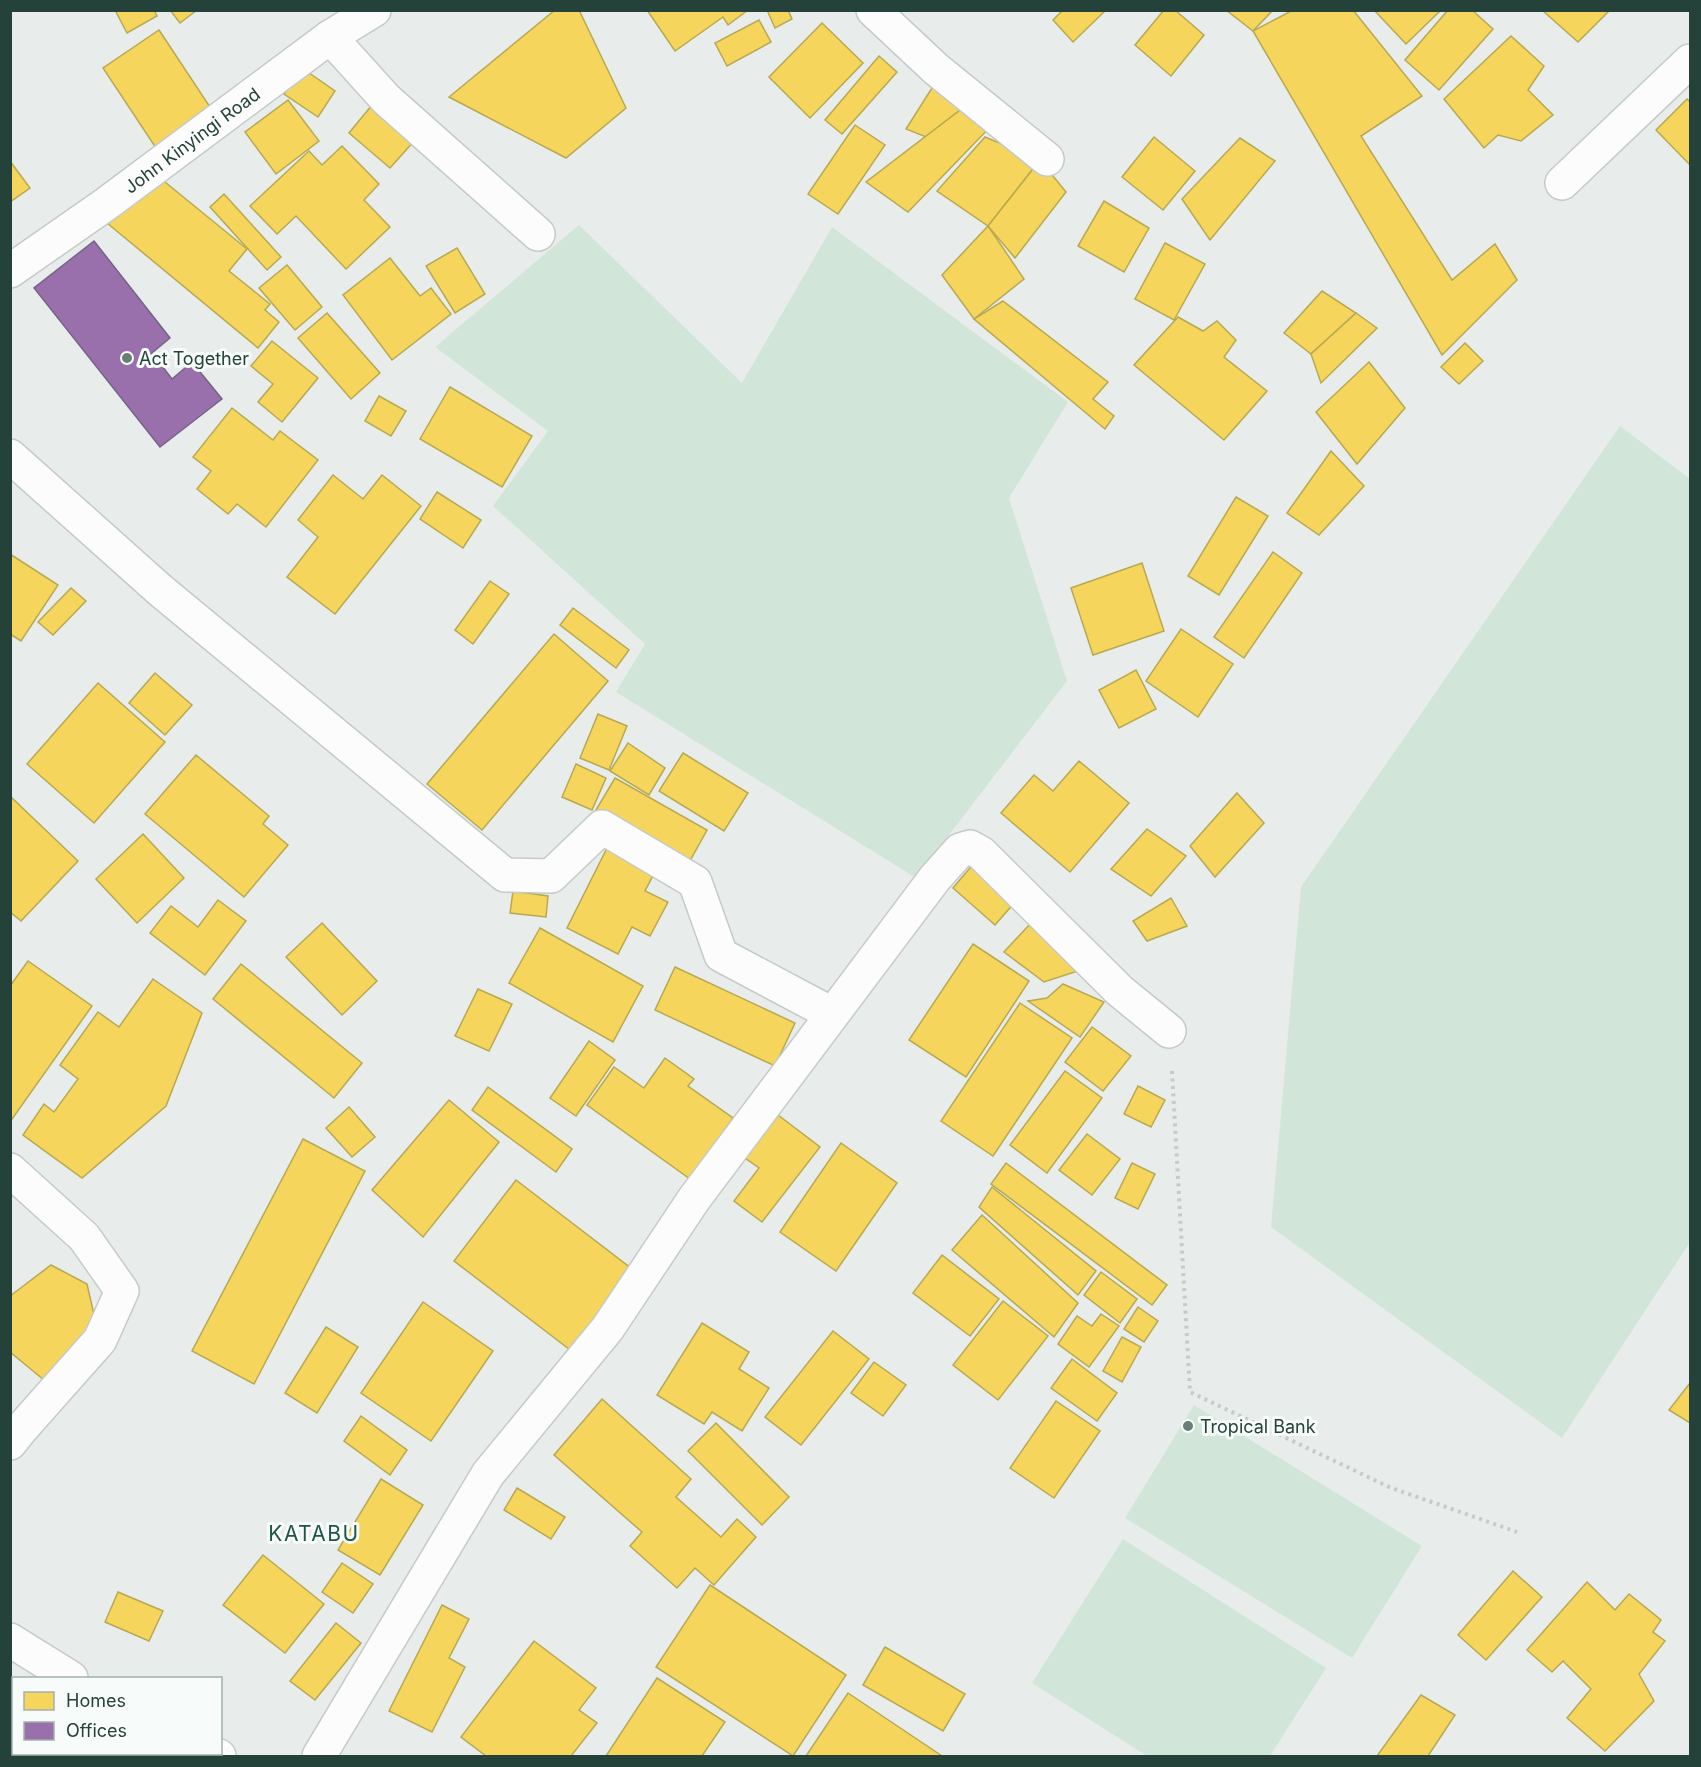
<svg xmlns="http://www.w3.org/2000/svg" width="1701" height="1767" viewBox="0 0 1701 1767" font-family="Inter,sans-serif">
  <rect width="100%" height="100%" fill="#e8edeb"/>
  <g fill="#d1e6d8">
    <polygon points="579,225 742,383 832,227 1068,402 1009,498 1067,681 916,878 616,692 645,644 493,506 548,431 435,347"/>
    <polygon points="1620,426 1690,479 1690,1242 1562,1438 1271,1227 1301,887"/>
    <polygon points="1194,1405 1422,1546 1352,1658 1125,1518"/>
    <polygon points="1123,1539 1326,1668 1270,1756 1147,1756 1032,1683"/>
  </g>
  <g fill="#f6d55c" stroke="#b7a952" stroke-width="1.5">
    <polygon points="115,10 154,10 157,16 127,33"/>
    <polygon points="170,10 197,10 180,23"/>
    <polygon points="555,10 579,10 626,108 566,158 449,97"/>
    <polygon points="647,10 748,10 728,25 723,17 675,51"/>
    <polygon points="767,10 788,10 792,19 775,28"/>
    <polygon points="1063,10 1106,10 1073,42 1053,20"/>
    <polygon points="1164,10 1175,10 1204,35 1171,76 1135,45"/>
    <polygon points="1226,10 1273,10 1253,31"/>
    <polygon points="1293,10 1353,10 1422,96 1361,136 1452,280 1495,244 1517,280 1442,355 1253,31"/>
    <polygon points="1374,10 1441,10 1406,44"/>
    <polygon points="1448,10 1472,10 1493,29 1439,90 1405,60"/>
    <polygon points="1542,10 1610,10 1578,42"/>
    <polygon points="759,20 771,42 727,66 715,43"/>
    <polygon points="822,23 863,63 810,118 769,77"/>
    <polygon points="159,30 212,110 156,148 103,68"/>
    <polygon points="1511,36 1544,66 1528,90 1553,115 1521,141 1498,135 1484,148 1444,99"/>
    <polygon points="879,56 897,72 842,134 825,120"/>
    <polygon points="302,68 335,91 318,117 284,94"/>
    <polygon points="937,80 968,104 926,137 906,129"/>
    <polygon points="1687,99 1690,102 1690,165 1656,130"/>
    <polygon points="288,100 319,141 276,174 245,132"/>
    <polygon points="968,104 995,122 908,212 866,182"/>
    <polygon points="372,105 415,140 390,168 349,133"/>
    <polygon points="855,125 885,145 838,214 808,194"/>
    <polygon points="985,137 1040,160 988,226 937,191"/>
    <polygon points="1154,137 1195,171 1163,210 1122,177"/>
    <polygon points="1240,138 1275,161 1210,240 1182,199"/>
    <polygon points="342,146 379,184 364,200 390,227 346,269 296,216 277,234 250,206 309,151 322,165"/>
    <polygon points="1040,160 1066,192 1015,258 988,226"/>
    <polygon points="10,161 30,188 10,202"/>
    <polygon points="154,173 247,249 229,271 270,304 265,310 279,322 258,348 107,223"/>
    <polygon points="224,194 281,257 267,270 210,207"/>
    <polygon points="1104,201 1149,228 1124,272 1078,246"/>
    <polygon points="988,226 1024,279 974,319 942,275"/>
    <polygon points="1165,243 1205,264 1174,320 1135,299"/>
    <polygon points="457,248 485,294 455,313 426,266"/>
    <polygon points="390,258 420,296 431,288 451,314 392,360 343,295"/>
    <polygon points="287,265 322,307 295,330 259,288"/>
    <polygon points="1322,291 1356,313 1311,354 1284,333"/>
    <polygon points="1003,301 1108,382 1093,399 1114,416 1105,429 974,319"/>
    <polygon points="327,313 380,373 351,399 298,338"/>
    <polygon points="1356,313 1377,328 1321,383 1311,354"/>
    <polygon points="1178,317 1203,331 1217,321 1236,340 1224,357 1267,391 1224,440 1134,365"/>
    <polygon points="272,341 318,378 282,422 258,402 273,384 251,366"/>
    <polygon points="1465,343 1483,361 1459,384 1441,367"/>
    <polygon points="1369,362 1405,408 1357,464 1316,412"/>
    <polygon points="450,387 532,436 502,487 420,439"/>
    <polygon points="379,396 406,411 391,436 365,421"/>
    <polygon points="232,408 273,440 280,431 318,460 266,527 237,504 228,514 197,489 211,471 193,457"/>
    <polygon points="1331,451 1364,486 1319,535 1287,513"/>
    <polygon points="333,475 363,499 382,475 421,506 335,614 287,577 318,537 298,520"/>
    <polygon points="437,492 481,520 463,548 420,519"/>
    <polygon points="1236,497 1268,516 1219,595 1188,576"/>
    <polygon points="1273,552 1302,573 1244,658 1214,637"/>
    <polygon points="10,554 58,585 21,641 10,634"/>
    <polygon points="1142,563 1164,631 1093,655 1071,588"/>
    <polygon points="490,581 509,594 473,644 455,630"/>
    <polygon points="71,588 86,601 53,635 38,622"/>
    <polygon points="573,608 629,650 616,668 560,625"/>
    <polygon points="1181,629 1233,664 1198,717 1146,681"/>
    <polygon points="554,634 608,681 482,830 427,784"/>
    <polygon points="1136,670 1156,709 1119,728 1099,690"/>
    <polygon points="155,673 192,705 165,735 129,703"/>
    <polygon points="98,683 165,742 94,823 27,764"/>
    <polygon points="598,714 627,726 609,770 580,758"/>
    <polygon points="628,743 665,768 649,795 610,771"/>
    <polygon points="683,753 748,793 724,831 659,791"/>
    <polygon points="196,755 269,816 263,824 288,845 244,897 145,814"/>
    <polygon points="1079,761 1129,803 1070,872 1001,813 1034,775 1053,791"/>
    <polygon points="576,764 606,778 592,810 562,797"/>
    <polygon points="615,778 707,830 686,868 593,815"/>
    <polygon points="1237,793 1264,823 1215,877 1190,846"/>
    <polygon points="10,796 78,861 21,921 10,912"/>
    <polygon points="1147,829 1186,856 1151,896 1111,869"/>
    <polygon points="143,834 184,878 137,923 96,879"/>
    <polygon points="610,842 658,866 645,891 668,902 650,936 632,927 618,954 567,928"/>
    <polygon points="974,863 1016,901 995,925 953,888"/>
    <polygon points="513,891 548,896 546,917 510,913"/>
    <polygon points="1171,898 1187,926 1147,941 1133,921"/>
    <polygon points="218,900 246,921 205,975 150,933 171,906 198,927"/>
    <polygon points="322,923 377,981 342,1015 286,957"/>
    <polygon points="1030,924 1081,970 1044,982 1004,952"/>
    <polygon points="540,928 643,986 613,1042 509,983"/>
    <polygon points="973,944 1029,981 966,1077 909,1040"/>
    <polygon points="28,961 92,1006 10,1122 10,986"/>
    <polygon points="241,964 362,1063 334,1098 213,999"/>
    <polygon points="675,967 795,1023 775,1066 655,1010"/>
    <polygon points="153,979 202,1013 166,1106 82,1178 23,1135 44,1104 54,1112 78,1079 60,1065 98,1012 119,1027"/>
    <polygon points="1063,984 1104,1002 1080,1037 1028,1001 1047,998"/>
    <polygon points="478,989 512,1004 489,1051 455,1036"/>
    <polygon points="1020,1003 1072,1038 993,1156 941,1121"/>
    <polygon points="1092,1027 1131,1056 1103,1091 1065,1062"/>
    <polygon points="589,1041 615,1060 576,1116 550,1098"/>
    <polygon points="665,1058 694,1079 688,1086 733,1118 690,1179 587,1105 614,1067 644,1088"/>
    <polygon points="1065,1071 1102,1098 1047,1173 1010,1145"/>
    <polygon points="1138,1086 1165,1100 1151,1127 1124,1114"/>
    <polygon points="488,1087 572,1149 556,1172 472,1110"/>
    <polygon points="449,1100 499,1142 423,1237 372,1190"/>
    <polygon points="349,1107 375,1137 352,1157 326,1128"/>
    <polygon points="778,1115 820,1147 762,1222 734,1201 759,1168 745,1158"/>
    <polygon points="1087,1134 1120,1159 1092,1195 1059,1170"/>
    <polygon points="303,1139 365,1171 254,1384 192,1351"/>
    <polygon points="841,1143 897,1183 836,1271 780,1232"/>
    <polygon points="1006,1163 1167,1285 1152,1305 991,1184"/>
    <polygon points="1132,1163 1155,1174 1138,1209 1115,1198"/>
    <polygon points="516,1180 640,1275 578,1356 454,1261"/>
    <polygon points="992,1187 1096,1271 1078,1295 979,1207"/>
    <polygon points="982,1215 1078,1303 1054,1337 952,1250"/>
    <polygon points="942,1255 999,1299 970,1336 913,1293"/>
    <polygon points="51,1265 87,1284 98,1332 50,1385 10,1352 10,1296"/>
    <polygon points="1101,1272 1137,1299 1120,1323 1084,1295"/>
    <polygon points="1003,1301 1048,1336 998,1400 953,1365"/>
    <polygon points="423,1302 493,1351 431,1441 361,1393"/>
    <polygon points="1138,1307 1158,1321 1144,1342 1124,1329"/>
    <polygon points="1101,1314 1119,1326 1089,1367 1058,1344 1077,1316 1092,1326"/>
    <polygon points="702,1323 749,1352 739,1369 769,1388 742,1431 712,1412 704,1424 657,1395"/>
    <polygon points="326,1327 358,1347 317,1413 285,1393"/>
    <polygon points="833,1331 869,1359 801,1445 765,1417"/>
    <polygon points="1122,1337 1141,1347 1122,1382 1103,1371"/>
    <polygon points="1072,1359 1117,1393 1097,1421 1051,1388"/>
    <polygon points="874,1362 906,1385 883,1416 851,1393"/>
    <polygon points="1690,1383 1690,1423 1669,1410"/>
    <polygon points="602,1399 691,1479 676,1497 721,1537 737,1519 756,1537 714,1585 695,1568 677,1588 630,1546 642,1532 554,1455"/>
    <polygon points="1056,1401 1100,1431 1054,1498 1010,1468"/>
    <polygon points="361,1416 407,1450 390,1475 344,1441"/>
    <polygon points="716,1423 789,1497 762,1525 688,1451"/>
    <polygon points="381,1479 423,1505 380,1575 338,1550"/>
    <polygon points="517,1488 565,1517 551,1539 504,1510"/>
    <polygon points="263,1555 324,1604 285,1653 223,1605"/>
    <polygon points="342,1563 373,1584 353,1613 322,1592"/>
    <polygon points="1513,1571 1542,1597 1486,1660 1458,1635"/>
    <polygon points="1587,1582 1615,1610 1629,1594 1661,1620 1653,1632 1665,1641 1639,1674 1654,1701 1605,1751 1567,1718 1591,1689 1563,1661 1552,1672 1527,1650"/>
    <polygon points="710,1585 846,1675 793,1756 656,1667"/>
    <polygon points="118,1592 163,1611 149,1641 105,1622"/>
    <polygon points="442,1605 469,1619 449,1658 465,1667 432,1732 389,1711"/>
    <polygon points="336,1623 361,1643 315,1700 290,1681"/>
    <polygon points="534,1641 596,1688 579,1710 597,1723 571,1756 486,1756 461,1737"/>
    <polygon points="885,1647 965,1694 943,1731 863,1685"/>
    <polygon points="657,1678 725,1722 702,1756 606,1756"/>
    <polygon points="848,1693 942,1756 806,1756"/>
    <polygon points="1421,1695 1455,1715 1428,1756 1377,1756"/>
    <polygon points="10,1697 14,1702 14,1754 29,1754 25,1756 10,1756"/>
  </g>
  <polygon fill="#9970ab" stroke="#766289" stroke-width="1.5" points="94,241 170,338 152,353 172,379 192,362 222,399 160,447 34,288"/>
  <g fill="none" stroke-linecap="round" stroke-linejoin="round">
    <g stroke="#c5cac8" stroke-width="36">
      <g id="minor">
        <polyline points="873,10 936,69 1047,159"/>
        <polyline points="330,37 386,99 538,234"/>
        <polyline points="1562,183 1690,61"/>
        <path id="s1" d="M 10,271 L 106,204 L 330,37 L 374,10"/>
        <polyline points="10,456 160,590 505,875 551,876 602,827 695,882 721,955 832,1014"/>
        <polyline points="10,1170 84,1237 122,1291 100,1340 22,1428 10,1443"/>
        <polyline points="10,1640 71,1678"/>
        <polyline points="213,1754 219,1756"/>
        <polyline points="118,1756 121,1754"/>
        <polyline points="319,1756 488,1474 608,1328 694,1199 935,878 960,850 970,847 981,853 1120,991 1169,1031"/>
      </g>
    </g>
    <polyline stroke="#c3ccca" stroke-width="4" stroke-dasharray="3 4.5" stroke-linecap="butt" points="1172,1071 1190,1392 1389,1487 1517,1532"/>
    <use href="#minor" stroke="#fcfcfc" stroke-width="33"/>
  </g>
  <g fill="#697e78" stroke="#f7fbf9" stroke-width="2">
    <circle cx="127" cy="358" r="6"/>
    <circle cx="1188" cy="1426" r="6"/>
  </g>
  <g text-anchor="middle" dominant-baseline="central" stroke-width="6" stroke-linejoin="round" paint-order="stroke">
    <g font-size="18" fill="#24423a" stroke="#f7fbf9">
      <text stroke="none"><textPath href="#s1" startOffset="224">John Kinyingi Road</textPath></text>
    </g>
    <g font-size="18" fill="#24423a" stroke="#f7fbf9" text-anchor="start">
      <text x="139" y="358">Act Together</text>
      <text x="1200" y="1426">Tropical Bank</text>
    </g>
    <g font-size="21" letter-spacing="1.5" fill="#1f5548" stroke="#f7fbf9">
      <text x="314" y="1533">KATABU</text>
    </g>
  </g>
  <rect width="1701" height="1767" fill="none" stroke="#24423a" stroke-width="24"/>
  <rect x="12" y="1677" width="210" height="78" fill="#f7fbf9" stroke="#a3b1ad" stroke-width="1.5"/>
  <rect x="24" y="1692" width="30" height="18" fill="#f6d55c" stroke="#a3b1ad" stroke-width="1.5"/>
  <text x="66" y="1707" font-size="18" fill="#24423a">Homes</text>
  <rect x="24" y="1722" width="30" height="18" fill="#9970ab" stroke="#a3b1ad" stroke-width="1.5"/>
  <text x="66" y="1737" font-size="18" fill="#24423a">Offices</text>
</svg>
